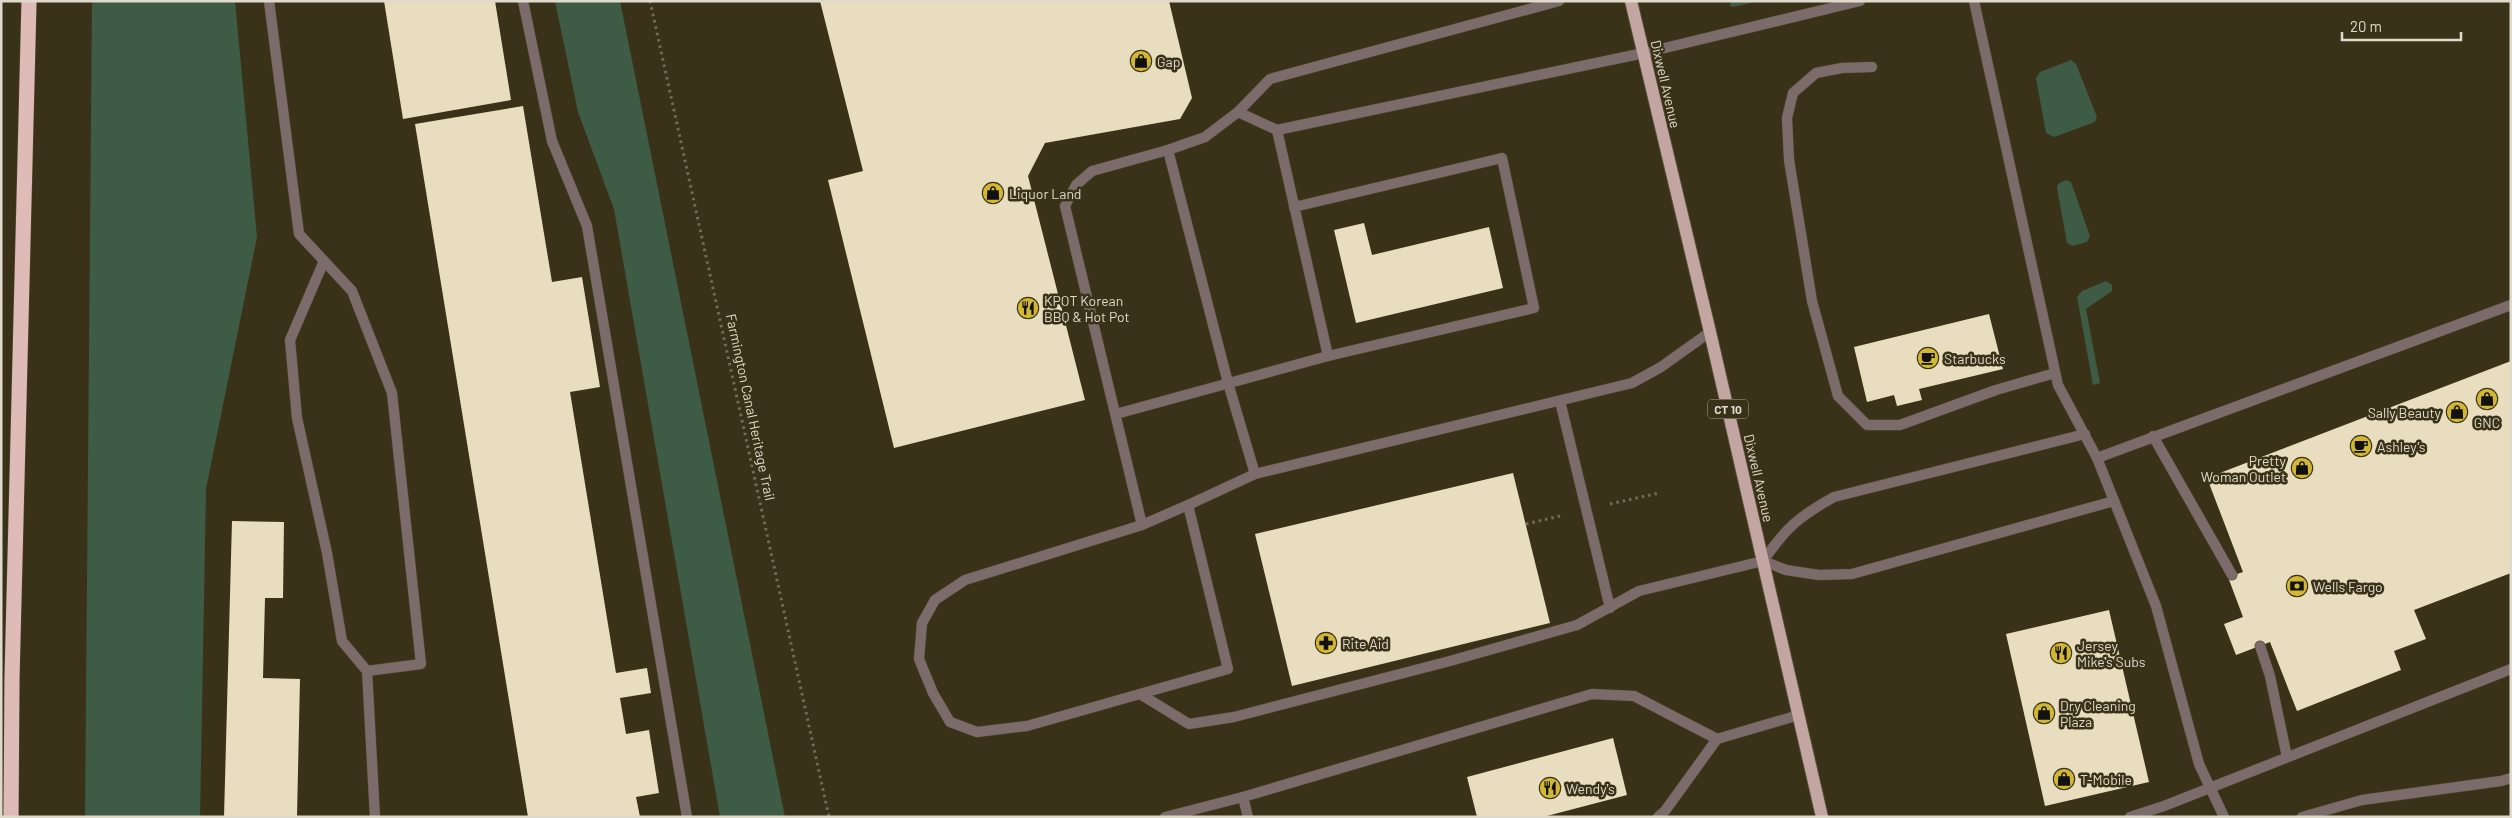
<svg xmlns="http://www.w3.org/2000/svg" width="2512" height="818" viewBox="0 0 2512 818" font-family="Barlow,sans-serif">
  <rect width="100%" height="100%" fill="#3a3218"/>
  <g fill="#3e5b45">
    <polygon points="92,1 235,1 257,237 206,489 200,817 85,817"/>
    <polygon points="555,1 620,1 785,817 720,817 614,209 578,112"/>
    <polygon points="1731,1 1759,1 1733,7 1730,6"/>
    <polygon points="2071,60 2076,64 2097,117 2095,122 2054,137 2046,133 2036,78 2040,72"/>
    <polygon points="2066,180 2071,182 2090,236 2087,242 2073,246 2067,243 2057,188 2058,184"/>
    <polygon points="2106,281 2112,285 2112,291 2086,309 2100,383 2093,385 2077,297 2082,291"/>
  </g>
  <g fill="#e8debf">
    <polygon points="384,1 495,1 511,100 403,119"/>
    <polygon points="820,1 1169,1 1192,98 1180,119 1045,143 1028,176 1085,400 894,448 828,180 863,171"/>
    <polygon points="523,106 552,282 582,277 600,387 570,392 616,673 647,668 651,693 620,698 626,734 649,730 659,793 636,797 640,817 528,817 415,124"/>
    <polygon points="1364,223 1372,255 1489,227 1503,288 1356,323 1334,230"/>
    <polygon points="1989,314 2003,369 1919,389 1922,400 1897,406 1894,395 1867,402 1854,347"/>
    <polygon points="2511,361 2511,573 2414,610 2426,639 2394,651 2401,670 2297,711 2270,642 2236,655 2224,624 2243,617 2228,577 2243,572 2207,478"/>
    <polygon points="1513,473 1550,623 1292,686 1255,534"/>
    <polygon points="232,521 284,522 283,598 265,598 263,678 300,679 297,817 224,817"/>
    <polygon points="2109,610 2149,782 2045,806 2006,634"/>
    <polygon points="1613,738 1627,795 1543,817 1477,817 1467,777"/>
  </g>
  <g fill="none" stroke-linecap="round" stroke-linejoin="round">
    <g stroke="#544d35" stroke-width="11">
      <g id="service">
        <polyline points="269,1 299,234 352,291 392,393 421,664 367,671"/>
        <polyline points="523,1 552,141 587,226 687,817"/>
        <polyline points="1974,1 2058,385 2097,458 2156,606 2199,764 2224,817"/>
        <polyline points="1872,67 1842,68 1816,73 1793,93 1787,118 1789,160 1812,301 1838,396 1867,425 1900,425 1996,390 2055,373"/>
        <polyline points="1238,112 1277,130 1644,53 1860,1"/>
        <polyline points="1277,130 1328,356 1534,308 1502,158 1294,207"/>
        <polyline points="1168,150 1228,383 1255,474"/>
        <polyline points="324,261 290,340 297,418 327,553 342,641 367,671 375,817"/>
        <polyline points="1560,401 1610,608"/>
        <polyline points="1116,414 1328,356"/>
        <polyline points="2153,436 2232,575"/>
        <polyline points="2097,458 2511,305"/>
        <polyline points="1188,505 1255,474 1632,383 1661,367 1710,332"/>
        <polyline points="1142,525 1188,505 1228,669 1027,726 977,732 950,722 933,693 919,659 922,623 935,600 965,580 1142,525 1065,206 1076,185 1092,171 1168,150 1205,137 1238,112 1270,79 1559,1"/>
        <path d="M 1763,561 C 1786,528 1798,517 1834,497 L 2085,434"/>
        <polyline points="2260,646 2270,676 2287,757"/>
        <polyline points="1140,694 1189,724 1234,717 1450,661 1577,625 1639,591 1763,561 1786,570 1819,575 1852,574 2114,501"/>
        <polyline points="1243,797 1248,817"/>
        <polyline points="1165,817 1243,797 1592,694 1634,696 1717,739"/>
        <polyline points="1658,817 1665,811 1717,739 1799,715"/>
        <polyline points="2130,817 2164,806 2511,669"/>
        <polyline points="2302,817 2362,800 2501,781 2511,778"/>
      </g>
    </g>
    <g stroke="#544d35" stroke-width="14">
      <polyline id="primary" points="1631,1 1710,332 1822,817"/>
    </g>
    <g stroke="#544d35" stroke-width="16">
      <polyline id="motorway" points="11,817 12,678 29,1"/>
    </g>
    <g stroke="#736c56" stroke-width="3" stroke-dasharray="2.5 4" stroke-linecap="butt">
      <polyline points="650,1 829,817"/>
      <polyline points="1610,504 1659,493"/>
      <polyline points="1526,524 1560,516"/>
    </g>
    <use href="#service" stroke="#7b6c6b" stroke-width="10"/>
    <use href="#primary" stroke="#c3a5a1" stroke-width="12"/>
    <use href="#motorway" stroke="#dfbbb7" stroke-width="15"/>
  </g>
  <defs>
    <g id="shop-disc" transform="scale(1.125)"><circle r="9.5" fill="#d2b735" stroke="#3a3218"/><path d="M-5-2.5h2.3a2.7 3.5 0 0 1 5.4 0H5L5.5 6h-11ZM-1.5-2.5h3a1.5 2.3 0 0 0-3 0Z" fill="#111"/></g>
    <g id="restaurant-disc" transform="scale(1.125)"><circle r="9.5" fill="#d2b735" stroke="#3a3218"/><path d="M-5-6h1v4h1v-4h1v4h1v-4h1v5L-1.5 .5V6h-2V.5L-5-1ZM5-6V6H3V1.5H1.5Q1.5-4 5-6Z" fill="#111"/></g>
    <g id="cafe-disc" transform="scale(1.125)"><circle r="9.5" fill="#d2b735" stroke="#3a3218"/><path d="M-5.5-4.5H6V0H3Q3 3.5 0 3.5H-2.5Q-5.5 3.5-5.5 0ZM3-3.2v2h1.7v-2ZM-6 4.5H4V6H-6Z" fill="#111"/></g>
    <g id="bank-disc" transform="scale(1.125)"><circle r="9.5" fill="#d2b735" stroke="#3a3218"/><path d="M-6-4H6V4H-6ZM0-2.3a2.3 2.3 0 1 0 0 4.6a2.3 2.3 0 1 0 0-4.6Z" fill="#111"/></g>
    <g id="pharmacy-disc" transform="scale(1.125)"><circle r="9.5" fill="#d2b735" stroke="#3a3218"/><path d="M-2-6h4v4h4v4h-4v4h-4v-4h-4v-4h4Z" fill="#111"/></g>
  </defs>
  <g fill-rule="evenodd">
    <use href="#shop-disc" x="1141" y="61"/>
    <use href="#shop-disc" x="993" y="193"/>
    <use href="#restaurant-disc" x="1028" y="308"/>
    <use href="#cafe-disc" x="1928" y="358"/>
    <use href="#shop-disc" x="2487" y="399"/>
    <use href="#shop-disc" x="2457" y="412"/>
    <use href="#cafe-disc" x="2361" y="446"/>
    <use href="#shop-disc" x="2302" y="468"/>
    <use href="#bank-disc" x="2297" y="586"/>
    <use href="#pharmacy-disc" x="1326" y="643"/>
    <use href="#restaurant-disc" x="2061" y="653"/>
    <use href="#shop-disc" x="2044" y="713"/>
    <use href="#shop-disc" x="2064" y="779"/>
    <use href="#restaurant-disc" x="1550" y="788"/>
  </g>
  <g text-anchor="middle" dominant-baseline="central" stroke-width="5" stroke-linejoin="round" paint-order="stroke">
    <rect fill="#3a3218" stroke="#aea895" stroke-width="1" x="1708" y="399.5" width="40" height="19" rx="4"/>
    <g font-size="12" font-weight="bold" fill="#dfdacb">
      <text x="1728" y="409">CT 10</text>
    </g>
    <g font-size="14" fill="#dfdacb" stroke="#3a3218" text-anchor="start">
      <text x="1157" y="61">Gap</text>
      <text x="1009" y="193">Liquor Land</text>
      <text x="1044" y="300">KPOT Korean<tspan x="1044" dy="16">BBQ &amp; Hot Pot</tspan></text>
      <text x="1944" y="358">Starbucks</text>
      <text x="2441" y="412" text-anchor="end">Sally Beauty</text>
      <text x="2487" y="422" text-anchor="middle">GNC</text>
      <text x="2377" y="446">Ashley’s</text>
      <text x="2286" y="460" text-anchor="end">Pretty<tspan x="2286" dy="16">Woman Outlet</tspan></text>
      <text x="2313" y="586">Wells Fargo</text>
      <text x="1342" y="643">Rite Aid</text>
      <text x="2077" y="645">Jersey<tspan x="2077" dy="16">Mike's Subs</tspan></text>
      <text x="2060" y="705">Dry Cleaning<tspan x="2060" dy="16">Plaza</tspan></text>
      <text x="2080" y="779">T-Mobile</text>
      <text x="1566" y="788">Wendy's</text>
    </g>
    <g font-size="14" fill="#dfdacb" stroke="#3a3218">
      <text transform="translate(1666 84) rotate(77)">Dixwell Avenue</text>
      <text transform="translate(751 407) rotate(78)">Farmington Canal Heritage Trail</text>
      <text transform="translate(1759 478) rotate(77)">Dixwell Avenue</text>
    </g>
  </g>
  <rect width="2512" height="818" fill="none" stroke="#dfdacb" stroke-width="5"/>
  <path d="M2342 32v8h119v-8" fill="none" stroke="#dfdacb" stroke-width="2.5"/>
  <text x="2350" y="32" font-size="15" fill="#dfdacb" stroke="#3a3218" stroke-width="4" paint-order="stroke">20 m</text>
</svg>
